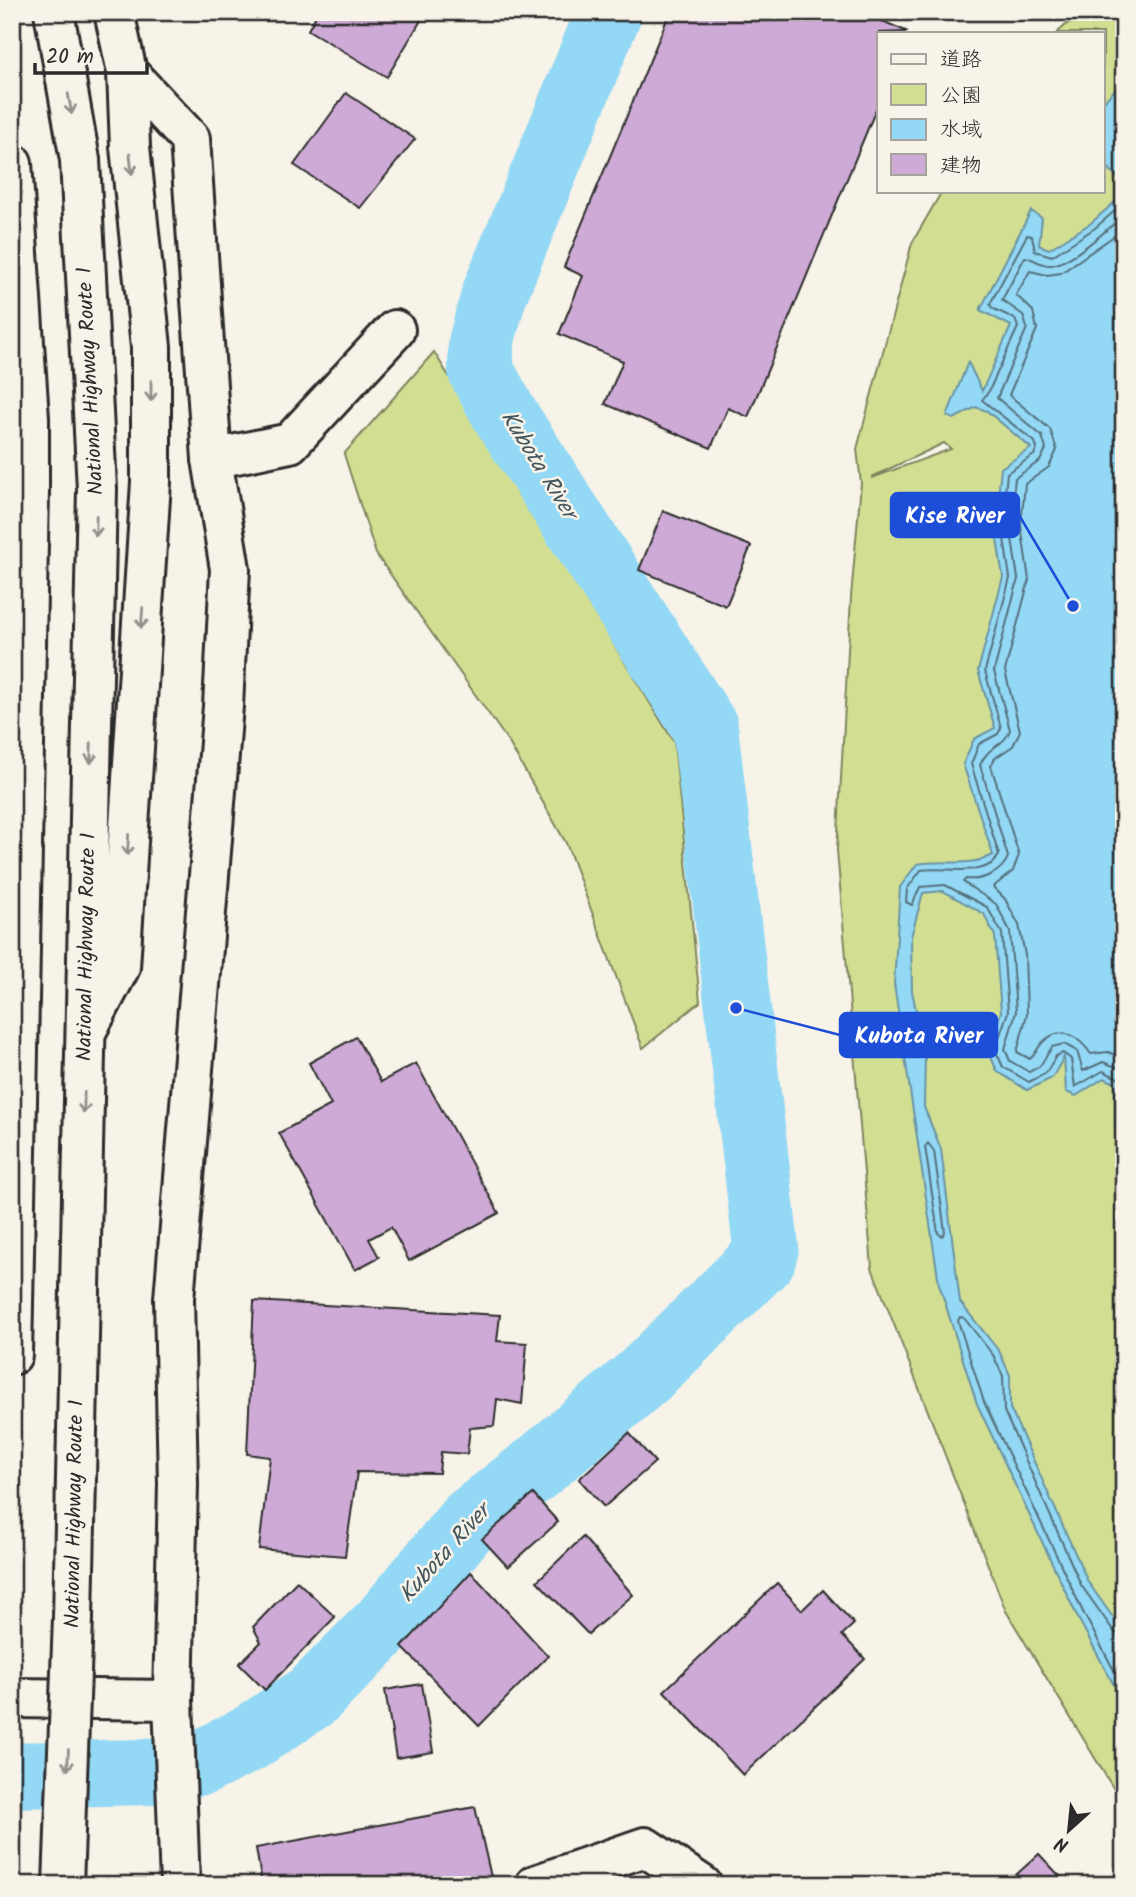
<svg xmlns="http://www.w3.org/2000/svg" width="1136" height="1897" viewBox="0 0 1136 1897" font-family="Kalam,'Klee One',sans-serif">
  <rect width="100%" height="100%" fill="#f7f3e8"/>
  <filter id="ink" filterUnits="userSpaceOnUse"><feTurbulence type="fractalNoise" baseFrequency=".0143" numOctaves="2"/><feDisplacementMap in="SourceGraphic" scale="14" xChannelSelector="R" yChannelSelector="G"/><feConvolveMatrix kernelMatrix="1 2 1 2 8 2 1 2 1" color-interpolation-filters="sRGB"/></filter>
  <g filter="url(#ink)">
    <g fill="#d2df92" stroke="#7e855e" stroke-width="2" fill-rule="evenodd">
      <path d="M 1080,12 L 1124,12 L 1124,1806 L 1006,1611 L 872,1268 L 837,850 L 851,597 L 861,483 L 857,449 L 912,243 L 942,191 L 1103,191 L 1103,33 L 1057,33 ZM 944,443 L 951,449 L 872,478 L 872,477 Z"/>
      <polygon points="434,352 674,742 700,1002 643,1048 566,843 508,741 376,554 344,454"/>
    </g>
    <g fill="#93d8f5" stroke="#6993a4" stroke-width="2">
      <polygon points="1124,80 1124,185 1103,162 1103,102"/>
      <path d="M 1124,194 L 1124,1222 L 1117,1207 L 1115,1083 L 1104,1078 L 1076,1096 L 1066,1092 L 1064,1057 L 1052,1078 L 1027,1090 L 997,1071 L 988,1050 L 1001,1012 L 995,936 L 984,914 L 943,891 L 923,893 L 911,937 L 912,991 L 925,1055 L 924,1107 L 941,1149 L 960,1302 L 999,1351 L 1010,1375 L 1010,1408 L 1088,1582 L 1124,1633 L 1124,1704 L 1078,1618 L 977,1404 L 939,1284 L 894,984 L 900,887 L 917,864 C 943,859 969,868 993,855 L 963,764 L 974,739 L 995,728 L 978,671 L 1003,577 L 995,526 L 1001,468 L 1031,448 L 987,411 L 976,407 L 954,419 L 947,416 L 968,362 L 982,391 L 1011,326 L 980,310 L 1031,211 L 1042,218 L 1039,245 L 1049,249 L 1091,223 Z"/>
    </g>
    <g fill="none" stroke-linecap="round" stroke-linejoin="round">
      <g stroke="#55707c" stroke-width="2">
        <path d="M 1124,203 L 1095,228 L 1052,256 L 1035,251 L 1032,236 L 1027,235 L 990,304 L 992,308 L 1015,319 L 1018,327 L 989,391 L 982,400 L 1035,442 L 1037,448 L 1034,455 L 1007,473 L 1002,525 L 1010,578 L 985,671 L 1001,728 L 998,734 L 979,744 L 971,764 L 999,855 C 988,879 944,866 921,870 L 907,889 L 906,902 L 912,905 L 920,887 L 945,885 L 987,907 L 1002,933 L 1008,1012 L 995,1049 L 1003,1067 L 1029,1082 L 1046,1073 L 1056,1056 L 1063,1053 L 1071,1059 L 1075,1087 L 1103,1071 L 1120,1079 L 1124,1190"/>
        <path d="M 1124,215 C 1109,228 1071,263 1051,265 C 1042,266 1033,258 1025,257 L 1002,300 L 1023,315 L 1027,328 L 997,398 L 1042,436 L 1046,449 L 1040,461 L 1015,478 L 1010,525 L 1018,579 L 994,671 L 1010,730 C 1004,747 988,745 980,765 L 1008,857 C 1002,873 982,881 966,879 L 963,882 L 996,904 L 1010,931 L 1016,1012 L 1005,1049 L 1010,1061 L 1029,1072 L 1040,1066 L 1052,1047 L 1064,1044 L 1077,1051 L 1083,1071 L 1103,1062 L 1124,1070"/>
        <path d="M 1124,229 L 1061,273 L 1047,275 L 1030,271 L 1016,295 L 1033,311 L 1037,329 L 1009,395 L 1050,429 L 1057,450 L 1049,467 L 1025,484 L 1021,525 L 1029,580 L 1005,671 L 1020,731 L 1013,746 L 995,758 L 991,766 L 1019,855 L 1013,871 L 993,887 L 1005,899 L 1019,925 L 1025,955 L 1027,1014 L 1017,1052 L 1030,1059 C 1036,1054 1038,1046 1044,1041 C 1062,1024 1080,1038 1091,1054 L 1108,1052 L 1124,1058"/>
        <polygon points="928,1143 934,1151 945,1232 942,1236 938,1233 925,1147"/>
        <polyline points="1124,1636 1115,1633 1081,1585 1004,1411 1003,1376 993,1355 964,1318 960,1317 958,1321 984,1402 1084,1614 1124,1689"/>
      </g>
      <polyline stroke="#93d8f5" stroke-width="66" points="12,1775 147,1772 203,1762 247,1740 313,1696 385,1623 469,1521 539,1466 644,1376 763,1259 766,1247 705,727 505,415 481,371 481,343 494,295 609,12"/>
    </g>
    <g fill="#ceabd6" stroke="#2b2b2b" stroke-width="2">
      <polygon points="318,12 426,12 387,77 308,30"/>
      <polygon points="670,12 861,12 908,32 879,33 879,102 748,417 728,408 711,448 605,404 623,361 559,334 583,276 564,267"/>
      <polygon points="346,93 415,139 360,208 294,165"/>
      <polygon points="663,511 751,546 726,606 639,570"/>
      <polygon points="356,1037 381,1082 416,1063 499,1213 409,1261 391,1227 369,1239 379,1257 355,1270 279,1133 331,1105 309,1063"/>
      <polygon points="254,1301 500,1315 497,1341 527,1343 522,1404 497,1399 494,1426 470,1428 467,1454 441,1452 439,1473 357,1472 345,1556 259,1549 270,1457 247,1454"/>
      <polygon points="629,1433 655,1462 604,1507 579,1479"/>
      <polygon points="533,1494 558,1522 508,1567 482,1539"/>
      <polygon points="583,1537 633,1595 588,1634 537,1581"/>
      <polygon points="471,1572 548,1656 479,1726 402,1647"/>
      <polygon points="297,1581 335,1617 265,1690 239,1664 261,1642 253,1627"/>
      <polygon points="777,1583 802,1610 823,1590 854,1624 842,1635 865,1659 743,1775 664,1691"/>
      <polygon points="422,1684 433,1752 396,1758 385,1690"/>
      <polygon points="475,1807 491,1877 426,1885 262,1885 256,1848"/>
      <polygon points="1039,1854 1068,1885 1005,1885"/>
    </g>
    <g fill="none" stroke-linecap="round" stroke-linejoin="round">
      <g stroke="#2b2b2b" stroke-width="44">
        <g id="minor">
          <polyline points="127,72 190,139 212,459 230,569 223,706 174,1299 178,1484 173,1700 180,1885"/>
          <polyline points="212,459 290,443 395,330"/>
          <polyline points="12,1698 173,1700"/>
          <polyline points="535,1885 645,1847 702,1885"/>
        </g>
      </g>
      <g stroke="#2b2b2b" stroke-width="44">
        <g id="highway">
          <polyline points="54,12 80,160 97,489 73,1618"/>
          <polyline points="12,163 29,418 29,492 12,1355"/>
          <polyline points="88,1028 120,967 151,482 151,347 130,147 127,72 114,12"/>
        </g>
      </g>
      <use href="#minor" stroke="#f7f3e8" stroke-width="38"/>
      <use href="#highway" stroke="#f7f3e8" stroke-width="38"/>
      <g stroke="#2b2b2b" stroke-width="44" stroke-linecap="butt">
        <polyline id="highway-bridge" points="63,1885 73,1618"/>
      </g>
      <use href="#highway-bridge" stroke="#f7f3e8" stroke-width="38"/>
    </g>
    <defs><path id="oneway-shaft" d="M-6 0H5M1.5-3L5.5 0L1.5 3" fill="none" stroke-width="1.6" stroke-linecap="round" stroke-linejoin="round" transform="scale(1.75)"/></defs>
    <g stroke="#918f8a">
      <use href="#oneway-shaft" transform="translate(70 104) rotate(80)"/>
      <use href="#oneway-shaft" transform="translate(131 164) rotate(84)"/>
      <use href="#oneway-shaft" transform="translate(151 391) rotate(90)"/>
      <use href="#oneway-shaft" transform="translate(96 526) rotate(91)"/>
      <use href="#oneway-shaft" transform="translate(142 618) rotate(94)"/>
      <use href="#oneway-shaft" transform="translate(91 753) rotate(91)"/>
      <use href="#oneway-shaft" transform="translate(128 845) rotate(94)"/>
      <use href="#oneway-shaft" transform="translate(84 1103) rotate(91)"/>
      <use href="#oneway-shaft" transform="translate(68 1760) rotate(92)"/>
    </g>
  </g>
  <g text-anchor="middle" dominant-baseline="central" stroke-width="5" stroke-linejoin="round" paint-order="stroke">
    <g font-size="21" fill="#2b2b2b" stroke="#f7f3e8">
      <text transform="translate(91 381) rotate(-93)">National Highway Route 1</text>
      <text transform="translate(87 947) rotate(-89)">National Highway Route 1</text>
      <text transform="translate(75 1514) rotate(-89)">National Highway Route 1</text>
    </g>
    <g font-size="23" font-style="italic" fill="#45565e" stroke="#f7f3e8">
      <text transform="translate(538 465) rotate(58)">Kubota River</text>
      <text transform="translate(445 1554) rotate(-48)">Kubota River</text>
    </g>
  </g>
  <path fill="none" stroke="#1d4ed8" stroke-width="2.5" d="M1073 606L1019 515M736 1008L840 1035"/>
  <g fill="#1d4ed8" stroke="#f7f3e8" stroke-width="2.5">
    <circle cx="1073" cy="606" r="7"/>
    <circle cx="736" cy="1008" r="7"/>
  </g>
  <g fill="#1d4ed8" stroke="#1d4ed8" stroke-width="2.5">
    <rect x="891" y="493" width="128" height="44" rx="7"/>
    <rect x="840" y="1013" width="157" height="44" rx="7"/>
  </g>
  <g font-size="23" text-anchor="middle" font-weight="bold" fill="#fff">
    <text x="955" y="523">Kise River</text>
    <text x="919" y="1043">Kubota River</text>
  </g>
  <rect width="1136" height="1897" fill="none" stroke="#f7f3e8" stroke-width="42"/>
  <rect x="21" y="21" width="1094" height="1855" fill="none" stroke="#2b2b2b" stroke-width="2.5" filter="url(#ink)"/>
  <rect x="877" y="32" width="228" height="161" fill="#f7f3e8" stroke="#a5a39c" stroke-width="2"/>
  <rect x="891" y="54" width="35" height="10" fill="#f7f3e8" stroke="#a5a39c" stroke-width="2"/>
  <text x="940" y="66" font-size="21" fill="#2b2b2b">道路</text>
  <rect x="891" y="84" width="35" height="21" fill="#d2df92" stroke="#a5a39c" stroke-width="2"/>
  <text x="940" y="102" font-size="21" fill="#2b2b2b">公園</text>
  <rect x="891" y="119" width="35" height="21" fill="#93d8f5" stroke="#a5a39c" stroke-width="2"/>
  <text x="940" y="136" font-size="21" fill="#2b2b2b">水域</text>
  <rect x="891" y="154" width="35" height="21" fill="#ceabd6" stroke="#a5a39c" stroke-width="2"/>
  <text x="940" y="172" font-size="21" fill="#2b2b2b">建物</text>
  <g transform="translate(1069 1830) rotate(207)" stroke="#f7f3e8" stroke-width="5" paint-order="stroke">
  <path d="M0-5L12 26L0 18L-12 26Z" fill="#2b2b2b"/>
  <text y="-10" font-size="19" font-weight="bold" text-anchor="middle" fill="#2b2b2b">N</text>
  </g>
  <path d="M35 63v10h112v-10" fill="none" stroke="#2b2b2b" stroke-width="3.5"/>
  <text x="46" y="63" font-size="21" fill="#2b2b2b" stroke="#f7f3e8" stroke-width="5" paint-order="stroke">20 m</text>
</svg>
